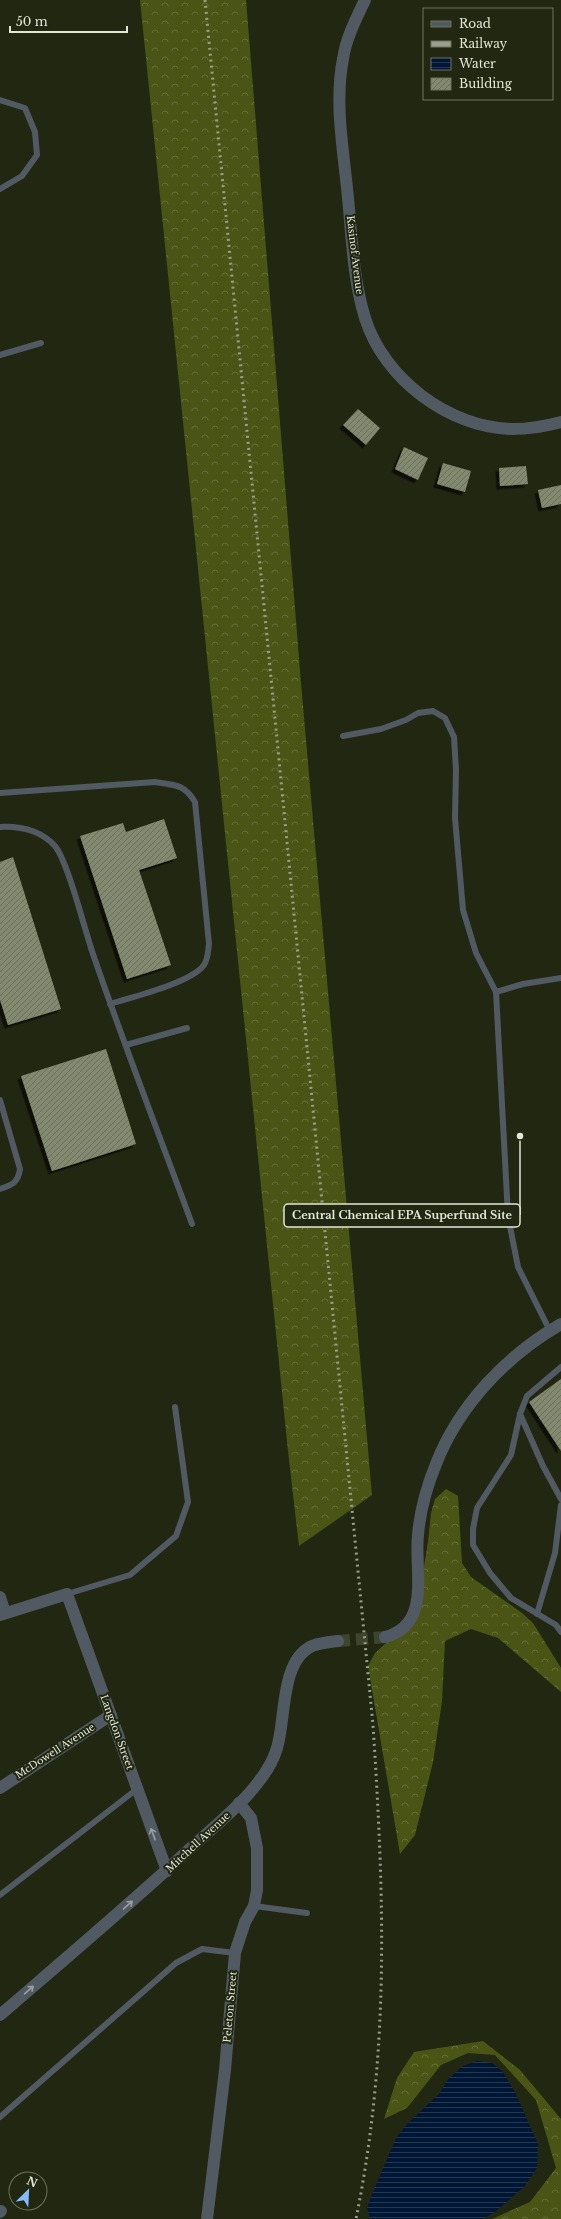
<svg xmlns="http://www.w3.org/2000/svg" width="561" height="2219" viewBox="0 0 561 2219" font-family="'Libre Baskerville',serif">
  <defs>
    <pattern id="forest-crowns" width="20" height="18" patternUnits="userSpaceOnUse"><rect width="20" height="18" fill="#4a5515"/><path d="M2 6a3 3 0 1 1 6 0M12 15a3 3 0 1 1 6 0" fill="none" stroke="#646d36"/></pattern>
    <pattern id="water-rules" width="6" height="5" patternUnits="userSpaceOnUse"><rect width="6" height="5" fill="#001635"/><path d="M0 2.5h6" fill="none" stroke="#253852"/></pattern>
    <pattern id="building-hatch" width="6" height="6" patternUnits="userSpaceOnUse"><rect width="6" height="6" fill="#82896e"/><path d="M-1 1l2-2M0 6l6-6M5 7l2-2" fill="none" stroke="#6c715e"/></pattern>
    <filter id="shadow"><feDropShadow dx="-3.5" dy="3.5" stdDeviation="0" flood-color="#0009"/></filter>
  </defs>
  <rect width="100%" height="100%" fill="#222711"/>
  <g fill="url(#forest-crowns)">
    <polygon points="140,0 246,0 301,683 372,1495 299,1546 288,1451"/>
    <polygon points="446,1489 458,1496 462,1563 471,1577 522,1613 533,1623 561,1668 561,1692 498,1638 471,1629 445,1641 442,1701 433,1762 415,1835 400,1854 368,1666 375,1653 386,1643 399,1637 416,1615 428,1542 431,1513 435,1499"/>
    <polygon points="483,2041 520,2070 561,2119 561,2219 492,2219 530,2202 556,2168 536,2100 495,2055 468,2053 441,2065 407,2108 384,2119 397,2078 414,2052"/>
  </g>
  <polygon fill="url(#water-rules)" points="477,2061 492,2063 503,2072 515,2092 538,2144 537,2168 525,2186 495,2212 483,2219 370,2219 367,2208 371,2197 396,2138 407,2124 439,2094 449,2078 463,2066"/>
  <g fill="url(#building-hatch)" filter="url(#shadow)">
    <polygon points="358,409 380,428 366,445 343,425"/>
    <polygon points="404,447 428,458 418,480 395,469"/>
    <polygon points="443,463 471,471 465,492 437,484"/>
    <polygon points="526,466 528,484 500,486 499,468"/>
    <polygon points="561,485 561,504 542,508 538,490"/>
    <polygon points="164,819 177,858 139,870 171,965 127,979 80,836 123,823 126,832"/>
    <polygon points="13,857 61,1009 8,1025 0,1000 0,862"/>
    <polygon points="106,1049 136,1144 52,1171 21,1076"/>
    <polygon points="561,1379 561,1451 529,1402"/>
  </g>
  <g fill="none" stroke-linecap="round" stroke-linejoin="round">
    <polyline stroke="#3f442f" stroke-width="12" stroke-dasharray="12 6" stroke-linecap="butt" points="338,1641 385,1637"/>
    <g stroke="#515962" stroke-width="6">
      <polyline points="0,100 25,108 35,132 37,155 22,176 0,189"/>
      <polyline points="0,355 41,343"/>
      <polyline points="343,736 381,729 406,720 418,713 433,711 445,718 454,737 456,770 455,818 463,910 476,953 496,992"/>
      <path d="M 0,793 L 155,782 C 175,785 184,784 195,802 L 209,944 C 208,951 208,959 204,965 C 191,983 132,997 110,1004"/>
      <path d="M 0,827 C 21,826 40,830 55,846 C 68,862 85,931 93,954 C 124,1045 159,1134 192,1224"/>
      <polyline points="126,1045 187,1028"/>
      <path d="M 0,1100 L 20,1169 C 18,1183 12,1185 0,1189"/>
      <polyline points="550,1331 518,1267 508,1216 496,992 523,984 561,978"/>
      <polyline points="561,1367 527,1396 520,1414 511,1455 477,1508 473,1529 473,1545 490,1573 511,1598 556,1625 561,1632"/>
      <polyline points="520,1414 543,1466 561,1499"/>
      <polyline points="67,1594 130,1575 176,1536 188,1502 175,1407"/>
      <polyline points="537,1614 555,1553 561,1505"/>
      <polyline points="0,1895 137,1789"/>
      <polyline points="254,1906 307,1913"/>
      <polyline points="0,2117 176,1963 202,1949 235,1953"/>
    </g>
    <g stroke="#515962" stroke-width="12">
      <path d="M 365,0 C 356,19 346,38 343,59 C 334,104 344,153 348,198 C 352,238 353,279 365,318 C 384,379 449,428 513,429 C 529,429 546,426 561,422"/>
      <polyline points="0,1597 5,1613"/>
      <polyline points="0,1615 67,1594 167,1871"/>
      <path d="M 385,1637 C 432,1625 414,1571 418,1535 C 420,1511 427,1486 436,1464 C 459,1405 506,1356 561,1324"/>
      <polyline points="0,1788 111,1715"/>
      <path d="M 0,2015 C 65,1959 130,1904 193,1846 C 221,1820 266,1786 277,1748 C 286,1719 280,1661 312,1646 C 320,1643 330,1642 338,1641"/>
      <polyline points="0,2212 1,2211"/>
      <polyline points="207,2219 225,2070 235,1953 245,1922 254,1906 257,1890 257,1848 251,1818 239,1803"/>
    </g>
    <path stroke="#999e8d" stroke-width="3" stroke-dasharray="2 4" stroke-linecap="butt" d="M 205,0 L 373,1725 C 384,1894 390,2051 356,2219"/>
  </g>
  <defs><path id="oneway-shaft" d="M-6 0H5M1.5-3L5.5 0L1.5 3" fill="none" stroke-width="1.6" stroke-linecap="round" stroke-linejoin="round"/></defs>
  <g stroke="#9aa09d">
    <use href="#oneway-shaft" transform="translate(153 1834) rotate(-110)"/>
    <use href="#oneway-shaft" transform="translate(128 1905) rotate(-41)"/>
    <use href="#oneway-shaft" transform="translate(29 1990) rotate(-41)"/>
  </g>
  <g text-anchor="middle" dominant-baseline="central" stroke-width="4" stroke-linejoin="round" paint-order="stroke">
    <g font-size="10" fill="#e2e6d8" stroke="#222711">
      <text transform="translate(355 255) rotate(83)">Kasinof Avenue</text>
      <text transform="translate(117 1732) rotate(70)">Langdon Street</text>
      <text transform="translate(55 1751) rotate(-33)">McDowell Avenue</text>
      <text transform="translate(198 1842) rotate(-43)">Mitchell Avenue</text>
      <text transform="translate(230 2007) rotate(-85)">Peleton Street</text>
    </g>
  </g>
  <path fill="none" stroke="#e2e6d8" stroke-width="1.5" d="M520 1136L520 1215"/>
  <circle fill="#e2e6d8" stroke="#222711" stroke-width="1.5" cx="520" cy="1136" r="4"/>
  <rect fill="#222711" stroke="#e2e6d8" stroke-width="1.5" x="284" y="1204" width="236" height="23" rx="4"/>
  <g font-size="11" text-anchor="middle" font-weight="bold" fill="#e2e6d8">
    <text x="402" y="1219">Central Chemical EPA Superfund Site</text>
  </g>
  <rect x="423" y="8" width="130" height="92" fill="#222711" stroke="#6f7361"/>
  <rect x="431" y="21" width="20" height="6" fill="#515962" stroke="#6f7361"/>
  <text x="459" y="28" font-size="12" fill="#e2e6d8">Road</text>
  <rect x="431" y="41" width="20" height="6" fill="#999e8d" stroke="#6f7361"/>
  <text x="459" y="48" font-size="12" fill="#e2e6d8">Railway</text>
  <rect x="431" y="58" width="20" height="12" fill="url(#water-rules)" stroke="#6f7361"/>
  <text x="459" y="68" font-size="12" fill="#e2e6d8">Water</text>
  <rect x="431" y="78" width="20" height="12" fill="url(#building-hatch)" stroke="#6f7361"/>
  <text x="459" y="88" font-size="12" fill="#e2e6d8">Building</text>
  <g transform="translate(28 2191) rotate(24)"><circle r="19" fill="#222711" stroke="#6f7361"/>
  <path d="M0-3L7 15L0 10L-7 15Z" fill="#85bbfb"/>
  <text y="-6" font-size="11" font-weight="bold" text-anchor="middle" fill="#e2e6d8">N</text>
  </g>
  <path d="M10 26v6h117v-6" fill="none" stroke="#e2e6d8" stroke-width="2"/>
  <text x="16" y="26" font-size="12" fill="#e2e6d8" stroke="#222711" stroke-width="3" paint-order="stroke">50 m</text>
</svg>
